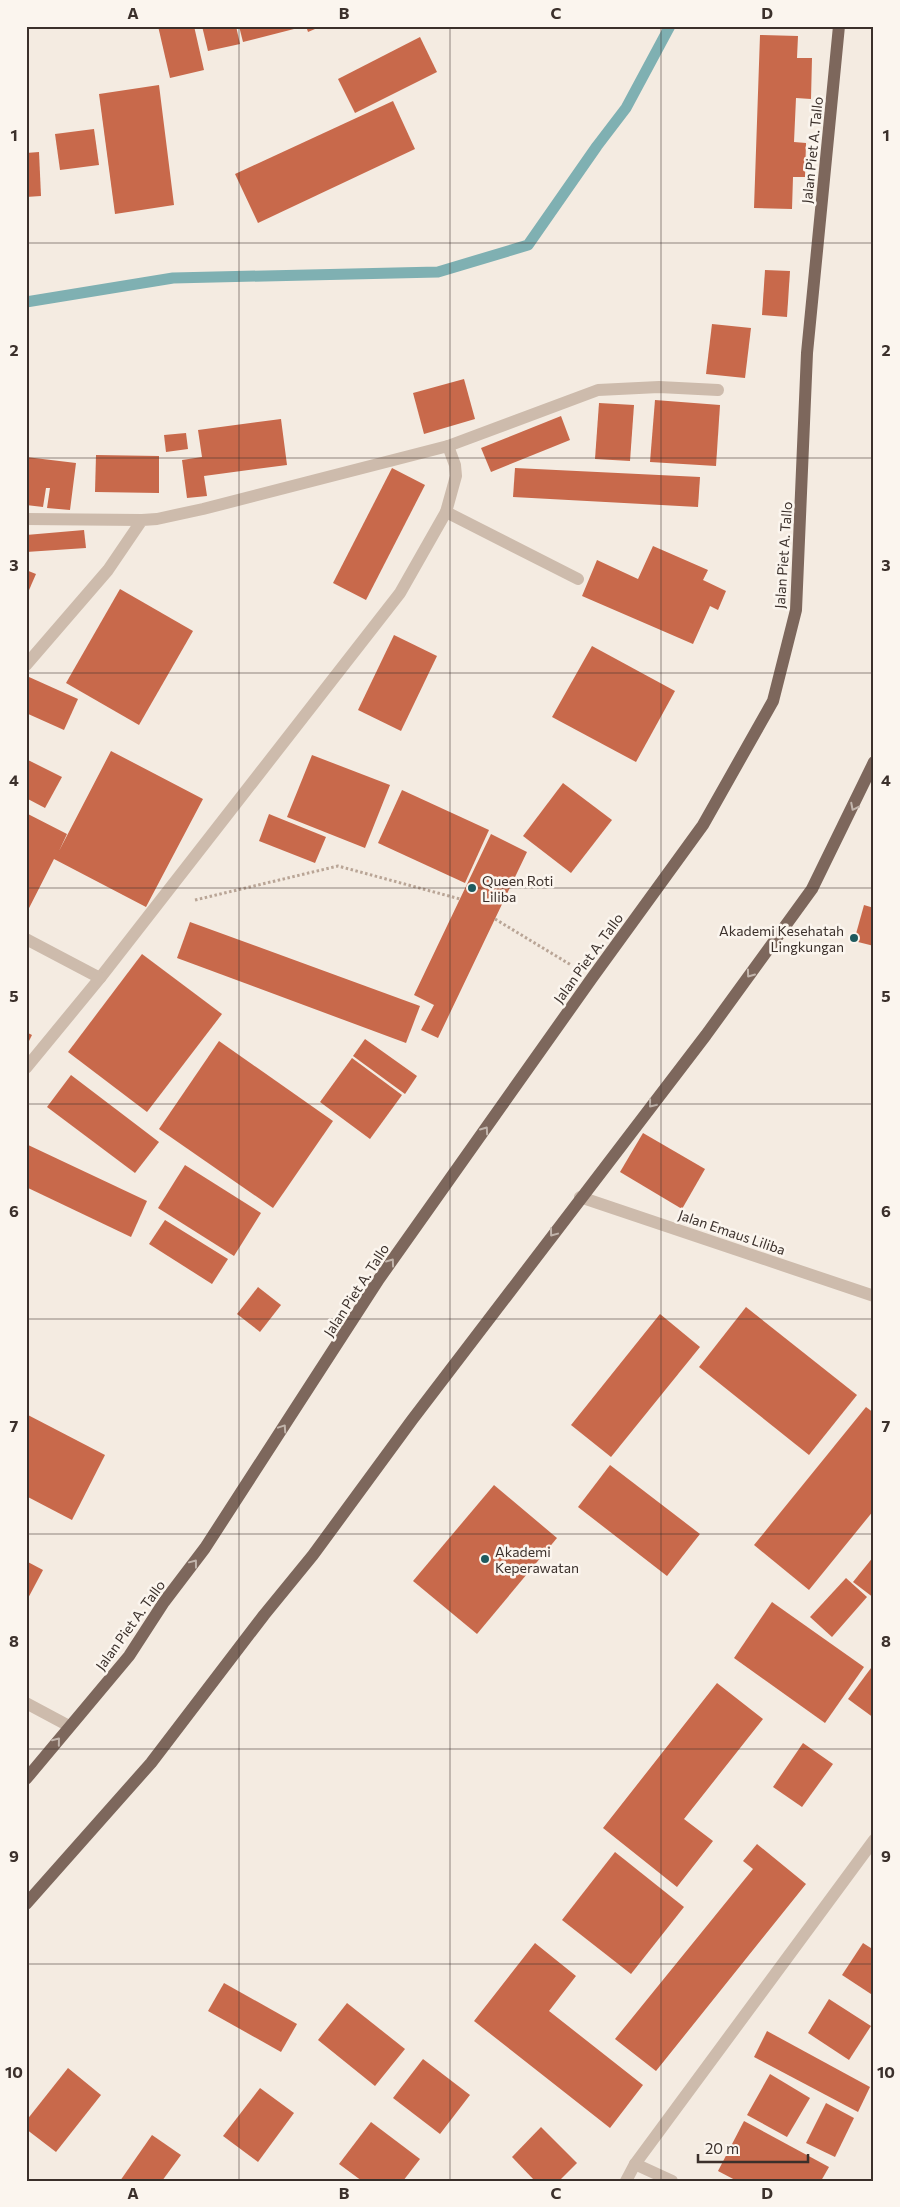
<svg xmlns="http://www.w3.org/2000/svg" width="900" height="2207" viewBox="0 0 900 2207" font-family="Commissioner,sans-serif">
  <rect width="100%" height="100%" fill="#f4ebe1"/>
  <g fill="none" stroke-linecap="round" stroke-linejoin="round">
    <polyline stroke="#7fb0b2" stroke-width="11" points="26,302 173,278 438,272 528,245 597,146 626,108 670,26"/>
  </g>
  <g fill="#c8694b">
    <polygon points="158,26 194,26 204,70 170,78"/>
    <polygon points="202,26 236,26 240,44 208,51"/>
    <polygon points="239,26 294,26 294,29 243,42"/>
    <polygon points="306,26 322,26 308,32"/>
    <polygon points="760,35 798,36 797,58 812,58 811,99 796,98 794,142 806,143 805,177 793,177 792,209 754,208"/>
    <polygon points="420,37 437,72 355,113 338,79"/>
    <polygon points="159,85 174,205 115,214 99,94"/>
    <polygon points="393,101 415,149 258,223 235,174"/>
    <polygon points="94,129 99,165 60,170 55,134"/>
    <polygon points="39,152 41,196 26,197 26,153"/>
    <polygon points="765,270 790,271 787,317 762,315"/>
    <polygon points="712,324 751,328 745,378 706,374"/>
    <polygon points="464,379 475,419 424,434 413,393"/>
    <polygon points="655,400 720,405 716,466 650,462"/>
    <polygon points="599,403 634,405 630,461 595,459"/>
    <polygon points="561,416 570,440 491,472 481,448"/>
    <polygon points="281,419 287,465 204,476 207,496 187,498 182,460 202,457 198,430"/>
    <polygon points="186,433 188,449 166,452 164,435"/>
    <polygon points="96,455 159,456 159,493 95,492"/>
    <polygon points="26,457 76,463 70,510 47,508 50,488 46,488 43,507 26,505"/>
    <polygon points="392,468 425,485 366,600 333,583"/>
    <polygon points="515,468 700,477 698,507 513,497"/>
    <polygon points="84,530 86,548 26,552 26,535"/>
    <polygon points="653,546 708,570 703,580 726,591 718,610 710,606 693,644 582,596 597,560 638,579"/>
    <polygon points="26,570 36,574 26,597"/>
    <polygon points="120,589 193,631 139,725 66,683"/>
    <polygon points="394,635 437,656 401,731 358,710"/>
    <polygon points="592,646 675,691 636,762 552,717"/>
    <polygon points="29,677 78,699 64,730 26,713 26,682"/>
    <polygon points="111,751 203,799 146,907 54,859 26,914 26,813 67,834 59,851"/>
    <polygon points="312,755 390,785 365,848 287,817"/>
    <polygon points="26,759 62,777 45,808 26,798"/>
    <polygon points="563,783 612,820 571,873 523,836"/>
    <polygon points="402,790 489,830 465,883 378,843"/>
    <polygon points="269,814 326,837 315,863 259,841"/>
    <polygon points="491,834 527,852 438,1038 421,1030 434,1005 414,995"/>
    <polygon points="864,905 874,908 874,946 854,941"/>
    <polygon points="190,922 420,1006 406,1043 177,958"/>
    <polygon points="142,954 222,1014 147,1112 68,1052"/>
    <polygon points="26,1032 32,1035 26,1047"/>
    <polygon points="365,1039 417,1076 405,1094 353,1056"/>
    <polygon points="219,1041 333,1121 273,1208 159,1129"/>
    <polygon points="352,1058 402,1095 370,1139 320,1102"/>
    <polygon points="71,1075 159,1142 135,1173 47,1107"/>
    <polygon points="643,1133 705,1169 682,1209 620,1172"/>
    <polygon points="26,1144 147,1201 131,1237 26,1187"/>
    <polygon points="185,1165 261,1213 234,1256 158,1208"/>
    <polygon points="165,1220 228,1259 212,1284 149,1244"/>
    <polygon points="258,1287 281,1305 260,1332 237,1314"/>
    <polygon points="746,1307 857,1395 809,1455 699,1367"/>
    <polygon points="660,1314 700,1347 611,1457 571,1425"/>
    <polygon points="866,1407 874,1413 874,1510 809,1590 754,1545"/>
    <polygon points="26,1414 105,1455 72,1520 26,1496"/>
    <polygon points="610,1465 700,1534 667,1576 578,1507"/>
    <polygon points="494,1485 557,1538 477,1634 413,1581"/>
    <polygon points="874,1556 874,1598 853,1582"/>
    <polygon points="26,1561 43,1570 26,1602"/>
    <polygon points="846,1578 867,1597 832,1637 810,1617"/>
    <polygon points="772,1602 864,1667 825,1723 734,1658"/>
    <polygon points="874,1664 874,1718 848,1699"/>
    <polygon points="717,1683 763,1719 684,1819 713,1841 677,1887 603,1828"/>
    <polygon points="803,1743 833,1764 802,1807 773,1787"/>
    <polygon points="757,1844 806,1884 656,2071 615,2039 753,1869 743,1861"/>
    <polygon points="615,1852 684,1907 631,1974 562,1920"/>
    <polygon points="535,1943 576,1976 549,2011 643,2085 610,2128 474,2021"/>
    <polygon points="863,1943 874,1950 874,1996 842,1975"/>
    <polygon points="224,1983 297,2024 281,2052 208,2011"/>
    <polygon points="829,1999 871,2026 849,2060 808,2033"/>
    <polygon points="347,2003 405,2049 375,2086 318,2040"/>
    <polygon points="767,2031 870,2087 858,2112 754,2057"/>
    <polygon points="423,2059 470,2095 440,2134 393,2098"/>
    <polygon points="68,2068 101,2095 56,2152 26,2129 26,2121"/>
    <polygon points="770,2074 810,2098 787,2137 747,2115"/>
    <polygon points="260,2088 294,2113 258,2162 223,2136"/>
    <polygon points="826,2103 854,2118 835,2157 806,2143"/>
    <polygon points="744,2121 829,2167 821,2181 737,2181 718,2171"/>
    <polygon points="371,2122 420,2159 403,2181 362,2181 339,2164"/>
    <polygon points="541,2127 577,2163 559,2181 535,2181 512,2157"/>
    <polygon points="152,2135 181,2155 162,2181 120,2181"/>
  </g>
  <g fill="none" stroke-linecap="round" stroke-linejoin="round">
    <g stroke="#b9a596" stroke-width="3" stroke-dasharray="2.5 2.5" stroke-linecap="butt">
      <polyline points="195,900 338,866 460,899"/>
      <polyline points="495,919 571,965"/>
    </g>
    <g stroke="#cdbbac" stroke-width="12">
      <polyline points="448,446 598,390 659,387 718,390"/>
      <polyline points="446,512 578,579"/>
      <polyline points="26,519 142,520"/>
      <polyline points="26,665 108,570 142,520 157,519 203,509 448,446 455,465 456,476 446,512 400,593 100,978 26,1068"/>
      <polyline points="26,939 100,978"/>
      <polyline points="580,1197 874,1296"/>
      <polyline points="26,1703 69,1726"/>
      <polyline points="635,2164 672,2181"/>
      <polyline points="626,2181 635,2164 874,1840"/>
    </g>
    <g stroke="#7d675c" stroke-width="12">
      <polyline points="26,1779 129,1656 164,1602 205,1548 379,1279 592,978 703,825 773,701 796,610 807,353 839,26"/>
      <polyline points="26,1904 151,1763 264,1615 313,1555 412,1420 706,1035 812,889 874,762"/>
    </g>
  </g>
  <defs><path id="oneway-chevron" d="M-2-3.5L2.5 0L-2 3.5" fill="none" stroke-width="1.6" stroke-linecap="round" stroke-linejoin="round" transform="scale(1.25)"/></defs>
  <g stroke="#c2b5ac">
    <use href="#oneway-chevron" transform="translate(854 807) rotate(117)"/>
    <use href="#oneway-chevron" transform="translate(750 974) rotate(126)"/>
    <use href="#oneway-chevron" transform="translate(652 1104) rotate(128)"/>
    <use href="#oneway-chevron" transform="translate(485 1130) rotate(-55)"/>
    <use href="#oneway-chevron" transform="translate(553 1233) rotate(127)"/>
    <use href="#oneway-chevron" transform="translate(391 1262) rotate(-54)"/>
    <use href="#oneway-chevron" transform="translate(283 1428) rotate(-56)"/>
    <use href="#oneway-chevron" transform="translate(194 1563) rotate(-53)"/>
    <use href="#oneway-chevron" transform="translate(57 1741) rotate(-51)"/>
  </g>
  <path fill="none" stroke="#3b302b" stroke-width="1" stroke-opacity="0.55" d="M 239,26 L 239,2181M 450,26 L 450,2181M 661,26 L 661,2181M 26,243 L 874,243M 26,458 L 874,458M 26,673 L 874,673M 26,888 L 874,888M 26,1104 L 874,1104M 26,1319 L 874,1319M 26,1534 L 874,1534M 26,1749 L 874,1749M 26,1964 L 874,1964"/>
  <g fill="#1f5a5e" stroke="#fbf5ee" stroke-width="2">
    <circle cx="472" cy="888" r="5"/>
    <circle cx="854" cy="938" r="5"/>
    <circle cx="485" cy="1559" r="5"/>
  </g>
  <g text-anchor="middle" dominant-baseline="central" stroke-width="5" stroke-linejoin="round" paint-order="stroke">
    <g font-size="14" fill="#3b302b" stroke="#fbf5ee">
      <text transform="translate(812 150) rotate(-84)">Jalan Piet A. Tallo</text>
      <text transform="translate(783 555) rotate(-86)">Jalan Piet A. Tallo</text>
      <text transform="translate(588 958) rotate(-54)">Jalan Piet A. Tallo</text>
      <text transform="translate(732 1232) rotate(19)">Jalan Emaus Liliba</text>
      <text transform="translate(356 1290) rotate(-57)">Jalan Piet A. Tallo</text>
      <text transform="translate(130 1625) rotate(-54)">Jalan Piet A. Tallo</text>
    </g>
    <g font-size="14" fill="#3b302b" stroke="#fbf5ee" text-anchor="start">
      <text x="482" y="880">Queen Roti<tspan x="482" dy="16">Liliba</tspan></text>
      <text x="844" y="930" text-anchor="end">Akademi Kesehatah<tspan x="844" dy="16">Lingkungan</tspan></text>
      <text x="495" y="1551">Akademi<tspan x="495" dy="16">Keperawatan</tspan></text>
    </g>
  </g>
  <rect width="900" height="2207" fill="none" stroke="#fbf5ee" stroke-width="55"/>
  <path d="M698 2154v8h110v-8" fill="none" stroke="#3b302b" stroke-width="2.5"/>
  <text x="705" y="2154" font-size="15" fill="#3b302b" stroke="#fbf5ee" stroke-width="4" paint-order="stroke">20 m</text>
  <rect x="28" y="28" width="844" height="2152" fill="none" stroke="#3b302b" stroke-width="2"/>
  <g font-size="16" text-anchor="middle" font-weight="bold" fill="#3b302b">
    <text x="133" y="19">A</text>
    <text x="344" y="19">B</text>
    <text x="556" y="19">C</text>
    <text x="767" y="19">D</text>
    <text x="14" y="141">1</text>
    <text x="886" y="141">1</text>
    <text x="14" y="356">2</text>
    <text x="886" y="356">2</text>
    <text x="14" y="571">3</text>
    <text x="886" y="571">3</text>
    <text x="14" y="786">4</text>
    <text x="886" y="786">4</text>
    <text x="14" y="1002">5</text>
    <text x="886" y="1002">5</text>
    <text x="14" y="1217">6</text>
    <text x="886" y="1217">6</text>
    <text x="14" y="1432">7</text>
    <text x="886" y="1432">7</text>
    <text x="14" y="1647">8</text>
    <text x="886" y="1647">8</text>
    <text x="14" y="1862">9</text>
    <text x="886" y="1862">9</text>
    <text x="14" y="2078">10</text>
    <text x="886" y="2078">10</text>
    <text x="133" y="2199">A</text>
    <text x="344" y="2199">B</text>
    <text x="556" y="2199">C</text>
    <text x="767" y="2199">D</text>
  </g>
</svg>
